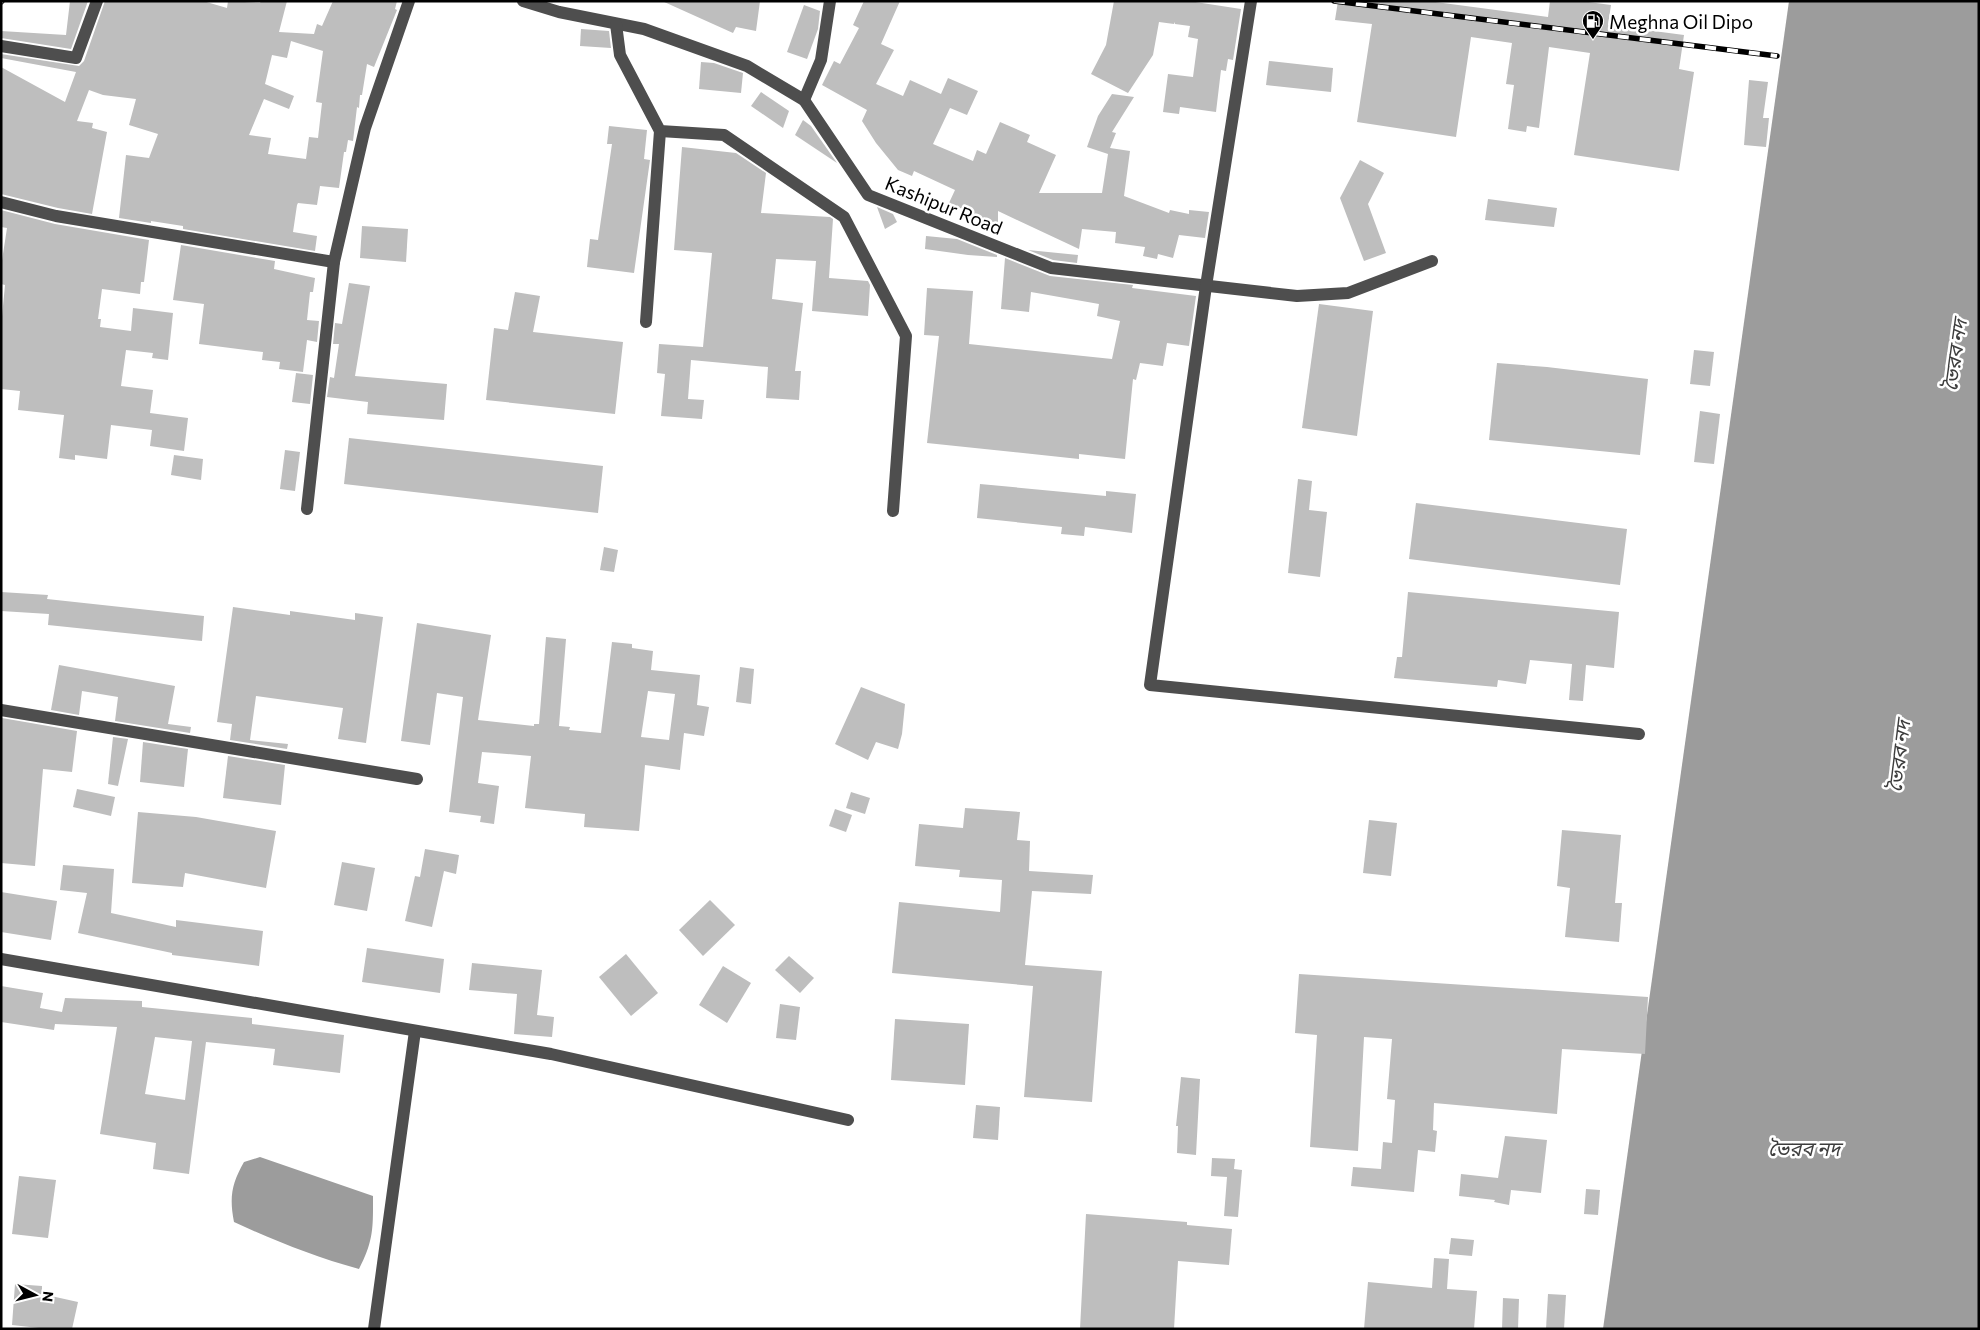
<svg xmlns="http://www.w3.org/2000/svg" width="1980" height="1330" viewBox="0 0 1980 1330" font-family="Commissioner,'Noto Sans Bengali',sans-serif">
  <rect width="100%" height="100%" fill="#fff"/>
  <g fill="#9c9c9c">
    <polygon points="1789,1 1979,1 1979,1329 1603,1329"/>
    <path d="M 260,1157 L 373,1196 C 373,1227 374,1240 359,1269 C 315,1257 275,1241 234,1222 C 229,1197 232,1183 244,1162 Z"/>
  </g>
  <g fill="#bebebe" fill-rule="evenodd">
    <polygon points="70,1 88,1 71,49 1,38 1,31 66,35"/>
    <path d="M 105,1 L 203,1 L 227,8 L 228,1 L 260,3 L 261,1 L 287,1 L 279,32 L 314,34 L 317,24 L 322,26 L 333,1 L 397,1 L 395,9 L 397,10 L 374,67 L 367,64 L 362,95 L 360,95 L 359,108 L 357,107 L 353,141 L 348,140 L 346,152 L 344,152 L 339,188 L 320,186 L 317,205 L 298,203 L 297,205 L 293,232 L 317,236 L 315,251 L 183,229 L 183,226 L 151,221 L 151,223 L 119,218 L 126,155 L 149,158 L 158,134 L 129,125 L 136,99 L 103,95 L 89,90 L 77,121 L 93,123 L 92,128 L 107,132 L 92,214 L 58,208 L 1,194 L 1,67 L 65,102 L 76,72 L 1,58 L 1,54 L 79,66 L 84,61 ZM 291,41 L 323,51 L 316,102 L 322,103 L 318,138 L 309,137 L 306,159 L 268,154 L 271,138 L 249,135 L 264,99 L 289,109 L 294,96 L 265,84 L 272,55 L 287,58 Z"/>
    <polygon points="662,1 760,1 756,31 736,27 733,33"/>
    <polygon points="864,1 900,1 881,44 894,50 876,84 903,96 910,80 941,94 948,78 978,91 967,115 950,108 933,144 973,161 977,150 986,154 1000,122 1030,135 1027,142 1056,155 1039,193 1102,193 1108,154 1087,147 1098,116 1112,94 1134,97 1112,132 1116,133 1110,148 1130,151 1124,196 1169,213 1170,210 1189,214 1189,210 1209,212 1205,238 1179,235 1173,258 1158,254 1157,259 1143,256 1145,247 1115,243 1116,232 1082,229 1079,249 998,211 998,225 949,203 955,190 914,171 912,176 898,170 876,143 862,121 867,110 822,85 834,61 840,64 859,28 853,25"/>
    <polygon points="1114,1 1189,1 1241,9 1233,60 1228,59 1226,71 1221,70 1216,112 1180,107 1179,114 1163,112 1168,74 1193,77 1198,39 1188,37 1190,26 1175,24 1175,22 1174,24 1159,22 1153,55 1128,93 1091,74 1106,45"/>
    <polygon points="1338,1 1428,1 1548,17 1550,1 1581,1 1611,5 1608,25 1684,35 1679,69 1694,72 1679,171 1574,155 1590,53 1549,47 1539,128 1527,126 1526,132 1508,129 1514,85 1506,84 1512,43 1471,37 1456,137 1357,122 1372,24 1335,20"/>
    <polygon points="804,5 820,11 818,29 807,59 787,52"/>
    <polygon points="581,29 609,31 611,48 580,46"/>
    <polygon points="1269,61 1333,68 1331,92 1266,85"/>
    <polygon points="701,62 714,63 743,73 741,93 699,89"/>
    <polygon points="1749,80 1768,82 1763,118 1769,118 1766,147 1744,145"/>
    <polygon points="761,92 789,111 783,128 751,106"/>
    <polygon points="803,120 811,126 837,163 795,135"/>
    <polygon points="609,126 647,130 644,159 650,160 634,273 587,267 590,239 598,240 612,144 607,144"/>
    <polygon points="682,147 736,153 766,173 761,213 830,217 833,219 829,278 868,281 870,285 868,316 812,311 816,261 776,259 772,299 803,303 795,371 801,371 799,400 766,398 768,367 691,360 688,399 704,400 702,419 661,416 665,374 657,373 659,344 703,347 712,253 674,250"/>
    <polygon points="1360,160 1384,173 1368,204 1386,253 1364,261 1340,198"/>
    <polygon points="1488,199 1557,208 1554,227 1485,220"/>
    <polygon points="877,207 893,214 897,222 885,229"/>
    <polygon points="1,210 55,224 149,240 144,282 141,282 140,294 102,289 98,319 101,319 100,327 131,331 133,308 173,313 168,360 152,358 153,353 126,350 121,386 153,390 150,413 188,418 184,451 150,446 152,430 111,425 107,459 75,455 75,460 59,458 64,415 18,410 20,391 1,389 1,327 5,285 1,284 1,267 7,228 1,227"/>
    <polygon points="362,226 408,229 406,262 360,258"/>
    <polygon points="926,236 957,239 997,255 997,257 968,255 925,249"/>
    <polygon points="181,245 275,261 274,269 315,278 313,292 310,292 307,320 319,321 317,342 307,340 303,372 279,369 280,362 262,360 263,352 199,344 204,304 173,300"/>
    <polygon points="1028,250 1078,255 1077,263 1053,260"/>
    <polygon points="1005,258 1050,276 1133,285 1132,288 1196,296 1189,346 1167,343 1163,366 1140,363 1136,380 1133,379 1125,459 1079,454 1079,459 927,443 939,336 924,335 927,288 973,291 969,344 1112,359 1120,321 1097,316 1099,304 1031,292 1029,312 1001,309"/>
    <polygon points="349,283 370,286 355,376 447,384 444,420 367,414 368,402 327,397 330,377 334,378 339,344 333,344 335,323 342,324"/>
    <polygon points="515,292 540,296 533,332 623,342 615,414 486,400 494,328 508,330"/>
    <polygon points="1319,304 1373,311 1357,436 1302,428"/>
    <polygon points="1694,350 1714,352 1710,386 1690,384"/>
    <polygon points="1497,363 1547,367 1648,379 1640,455 1489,440"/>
    <polygon points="296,373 313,375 310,404 292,402"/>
    <polygon points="1700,411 1720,414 1714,464 1694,462"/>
    <polygon points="349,438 603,466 598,513 344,484"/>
    <polygon points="285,450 300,452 295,491 280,489"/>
    <polygon points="174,455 203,459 201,480 171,475"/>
    <polygon points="1298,479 1312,481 1309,510 1327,512 1320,577 1288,573"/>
    <polygon points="980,484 1106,496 1106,491 1136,494 1132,533 1085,527 1084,536 1061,534 1062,527 977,518"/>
    <polygon points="1416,503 1627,529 1620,585 1409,559"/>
    <polygon points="604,547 618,550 614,572 600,570"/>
    <polygon points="1,592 48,595 47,599 204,616 202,641 48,625 49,614 1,611"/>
    <polygon points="1408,592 1619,612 1614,668 1586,665 1583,701 1569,700 1572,664 1530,660 1526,684 1498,680 1497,687 1394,678 1397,657 1402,657"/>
    <polygon points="233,607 290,615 290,611 355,620 355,613 383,617 366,743 338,739 343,708 256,696 250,740 288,744 287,749 230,740 232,724 217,722"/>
    <path d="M 417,623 L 491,635 L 478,720 L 534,726 L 534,724 L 539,724 L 546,637 L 566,639 L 559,726 L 570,727 L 569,730 L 601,733 L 612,642 L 632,644 L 632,648 L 653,651 L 651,670 L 700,675 L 697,705 L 709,707 L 704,736 L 684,733 L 680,770 L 645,765 L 639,831 L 584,827 L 585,814 L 525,808 L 531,756 L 482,752 L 478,783 L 499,786 L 494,824 L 480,822 L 481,816 L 449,812 L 463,697 L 437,693 L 430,745 L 401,741 ZM 648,691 L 675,694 L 669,740 L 641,737 Z"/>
    <polygon points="59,665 175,686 168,724 191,727 190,733 115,721 118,697 82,691 79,715 51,710"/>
    <polygon points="740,667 754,669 751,704 736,702"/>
    <polygon points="861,687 905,704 902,734 898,749 876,742 868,760 835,744"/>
    <polygon points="2,718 77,731 72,772 43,769 35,866 1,863"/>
    <polygon points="113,737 128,739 118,786 108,784"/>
    <polygon points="143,742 188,749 184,787 140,782"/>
    <polygon points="228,756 285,765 281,805 223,798"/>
    <polygon points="77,789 115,797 111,816 73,807"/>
    <polygon points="851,792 870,798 865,814 846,808"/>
    <polygon points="965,808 1020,812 1017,840 1030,841 1029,871 1093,875 1091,894 1032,891 1025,965 1102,971 1092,1102 1024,1097 1033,986 892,973 899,902 1000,912 1002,880 959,877 960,870 915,866 919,824 963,828"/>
    <polygon points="835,809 852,815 846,832 829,826"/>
    <polygon points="138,812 196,817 276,831 266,888 185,873 183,887 132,883"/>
    <polygon points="1369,820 1397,823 1391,876 1363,873"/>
    <polygon points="1562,830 1621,835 1615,903 1622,903 1619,942 1565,937 1570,888 1557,886"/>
    <polygon points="425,849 459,855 456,874 444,871 432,927 405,921 415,876 420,877"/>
    <polygon points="342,862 375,868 367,911 334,905"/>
    <polygon points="63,865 114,869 111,913 176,927 176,920 263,931 259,966 172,955 172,953 78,933 87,893 60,890"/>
    <polygon points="1,892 57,901 51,940 1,932"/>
    <polygon points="710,900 735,925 703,956 679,930"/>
    <polygon points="367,948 444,959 440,993 362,982"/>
    <polygon points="626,954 658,993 631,1016 599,977"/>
    <polygon points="789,956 814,978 800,993 775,970"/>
    <polygon points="472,963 542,970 537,1015 554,1017 552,1037 514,1034 517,994 469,990"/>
    <polygon points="723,966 751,983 727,1023 699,1005"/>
    <polygon points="1299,974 1648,997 1645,1054 1562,1049 1557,1114 1434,1103 1433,1130 1437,1131 1435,1152 1418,1150 1414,1192 1351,1186 1353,1167 1381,1169 1383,1142 1392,1143 1395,1100 1387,1099 1392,1039 1364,1037 1358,1151 1310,1147 1317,1035 1295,1033"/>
    <path d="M 1,986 L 43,993 L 40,1008 L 62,1012 L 65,998 L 142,1001 L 142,1007 L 252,1018 L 252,1024 L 344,1035 L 340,1073 L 273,1065 L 275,1049 L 206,1042 L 189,1174 L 153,1169 L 156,1143 L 100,1134 L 117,1027 L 55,1024 L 54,1030 L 1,1022 ZM 155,1037 L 192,1041 L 185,1100 L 145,1094 Z"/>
    <polygon points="780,1004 800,1007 796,1040 776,1038"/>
    <polygon points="895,1019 969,1024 965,1085 891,1080"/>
    <polygon points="1181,1077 1200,1079 1196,1155 1177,1153 1178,1126 1176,1126"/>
    <polygon points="976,1105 1000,1107 998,1140 973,1138"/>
    <polygon points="1505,1136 1547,1140 1541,1193 1511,1190 1509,1205 1494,1202 1495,1200 1459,1196 1461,1174 1498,1178"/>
    <polygon points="1212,1158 1235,1159 1234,1169 1242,1170 1238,1217 1224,1216 1227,1177 1211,1176"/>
    <polygon points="19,1176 56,1180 48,1238 12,1234"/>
    <polygon points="1586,1189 1600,1190 1598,1215 1584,1214"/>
    <polygon points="1086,1214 1187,1222 1187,1225 1232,1229 1229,1265 1178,1261 1174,1329 1080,1329"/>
    <polygon points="1451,1238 1474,1240 1472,1256 1449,1254"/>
    <polygon points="1434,1258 1449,1259 1447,1289 1477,1291 1474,1329 1364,1329 1368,1282 1432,1288"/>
    <polygon points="15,1284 42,1286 42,1294 78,1302 72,1329 48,1329 12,1325"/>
    <polygon points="1548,1294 1566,1295 1564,1329 1546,1329"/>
    <polygon points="1503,1298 1519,1299 1518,1329 1502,1329"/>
  </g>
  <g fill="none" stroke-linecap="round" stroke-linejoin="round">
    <g stroke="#4e4e4e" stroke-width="12">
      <polyline points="523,1 559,12 644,29 747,66 804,100 868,195 1051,268 1297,296 1348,293 1432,261"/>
      <polyline points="1251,1 1206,286 1150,685 1639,734"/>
      <polyline points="616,24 620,55 660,131 724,135 844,217 906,336 893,511"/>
      <polyline points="1,46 76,58 97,1"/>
      <polyline points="804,100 821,60 830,1"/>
      <polyline points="1,202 56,216 334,262"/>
      <polyline points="646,322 660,131"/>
      <polyline points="307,509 334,262 365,128 409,1"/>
      <polyline points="1,710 417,779"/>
      <polyline points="1,959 551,1054 848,1120"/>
      <polyline points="374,1329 415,1031"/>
    </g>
    <g stroke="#000" stroke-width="5.5">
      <g id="rail">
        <polyline points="1334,1 1777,56"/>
        <polyline points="1,2 2,1"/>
      </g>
    </g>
    <use href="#rail" stroke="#fff" stroke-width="4" stroke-dasharray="11" stroke-linecap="butt"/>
  </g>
  <defs>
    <g id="fuel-pin" transform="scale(1.125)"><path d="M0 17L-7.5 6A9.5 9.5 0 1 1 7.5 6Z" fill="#000" stroke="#fff"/><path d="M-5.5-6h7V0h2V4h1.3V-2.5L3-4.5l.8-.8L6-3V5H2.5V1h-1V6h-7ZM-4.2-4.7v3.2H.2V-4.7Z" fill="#fff"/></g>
  </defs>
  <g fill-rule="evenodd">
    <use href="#fuel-pin" x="1593" y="21"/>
  </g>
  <g text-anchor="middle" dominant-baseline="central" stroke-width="5" stroke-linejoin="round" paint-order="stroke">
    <g font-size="19" fill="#000" stroke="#fff" text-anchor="start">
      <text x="1609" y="21">Meghna Oil Dipo</text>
    </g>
    <g font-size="19" fill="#000" stroke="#fff">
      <text transform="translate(944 205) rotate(22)">Kashipur Road</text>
    </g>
    <g font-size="20" font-style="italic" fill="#3d3d3d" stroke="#fff">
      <text transform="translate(1954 355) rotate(-82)">ভৈরব নদ</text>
      <text transform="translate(1898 756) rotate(-83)">ভৈরব নদ</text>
      <text x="1804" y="1148">ভৈরব নদ</text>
    </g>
  </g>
  <rect width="1980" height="1330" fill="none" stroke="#000000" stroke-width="5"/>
  <g transform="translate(35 1295) rotate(97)" stroke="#ffffff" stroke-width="4" paint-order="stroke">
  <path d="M0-4L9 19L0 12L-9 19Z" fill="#000000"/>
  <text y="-8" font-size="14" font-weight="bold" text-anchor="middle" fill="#000000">N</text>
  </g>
</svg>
